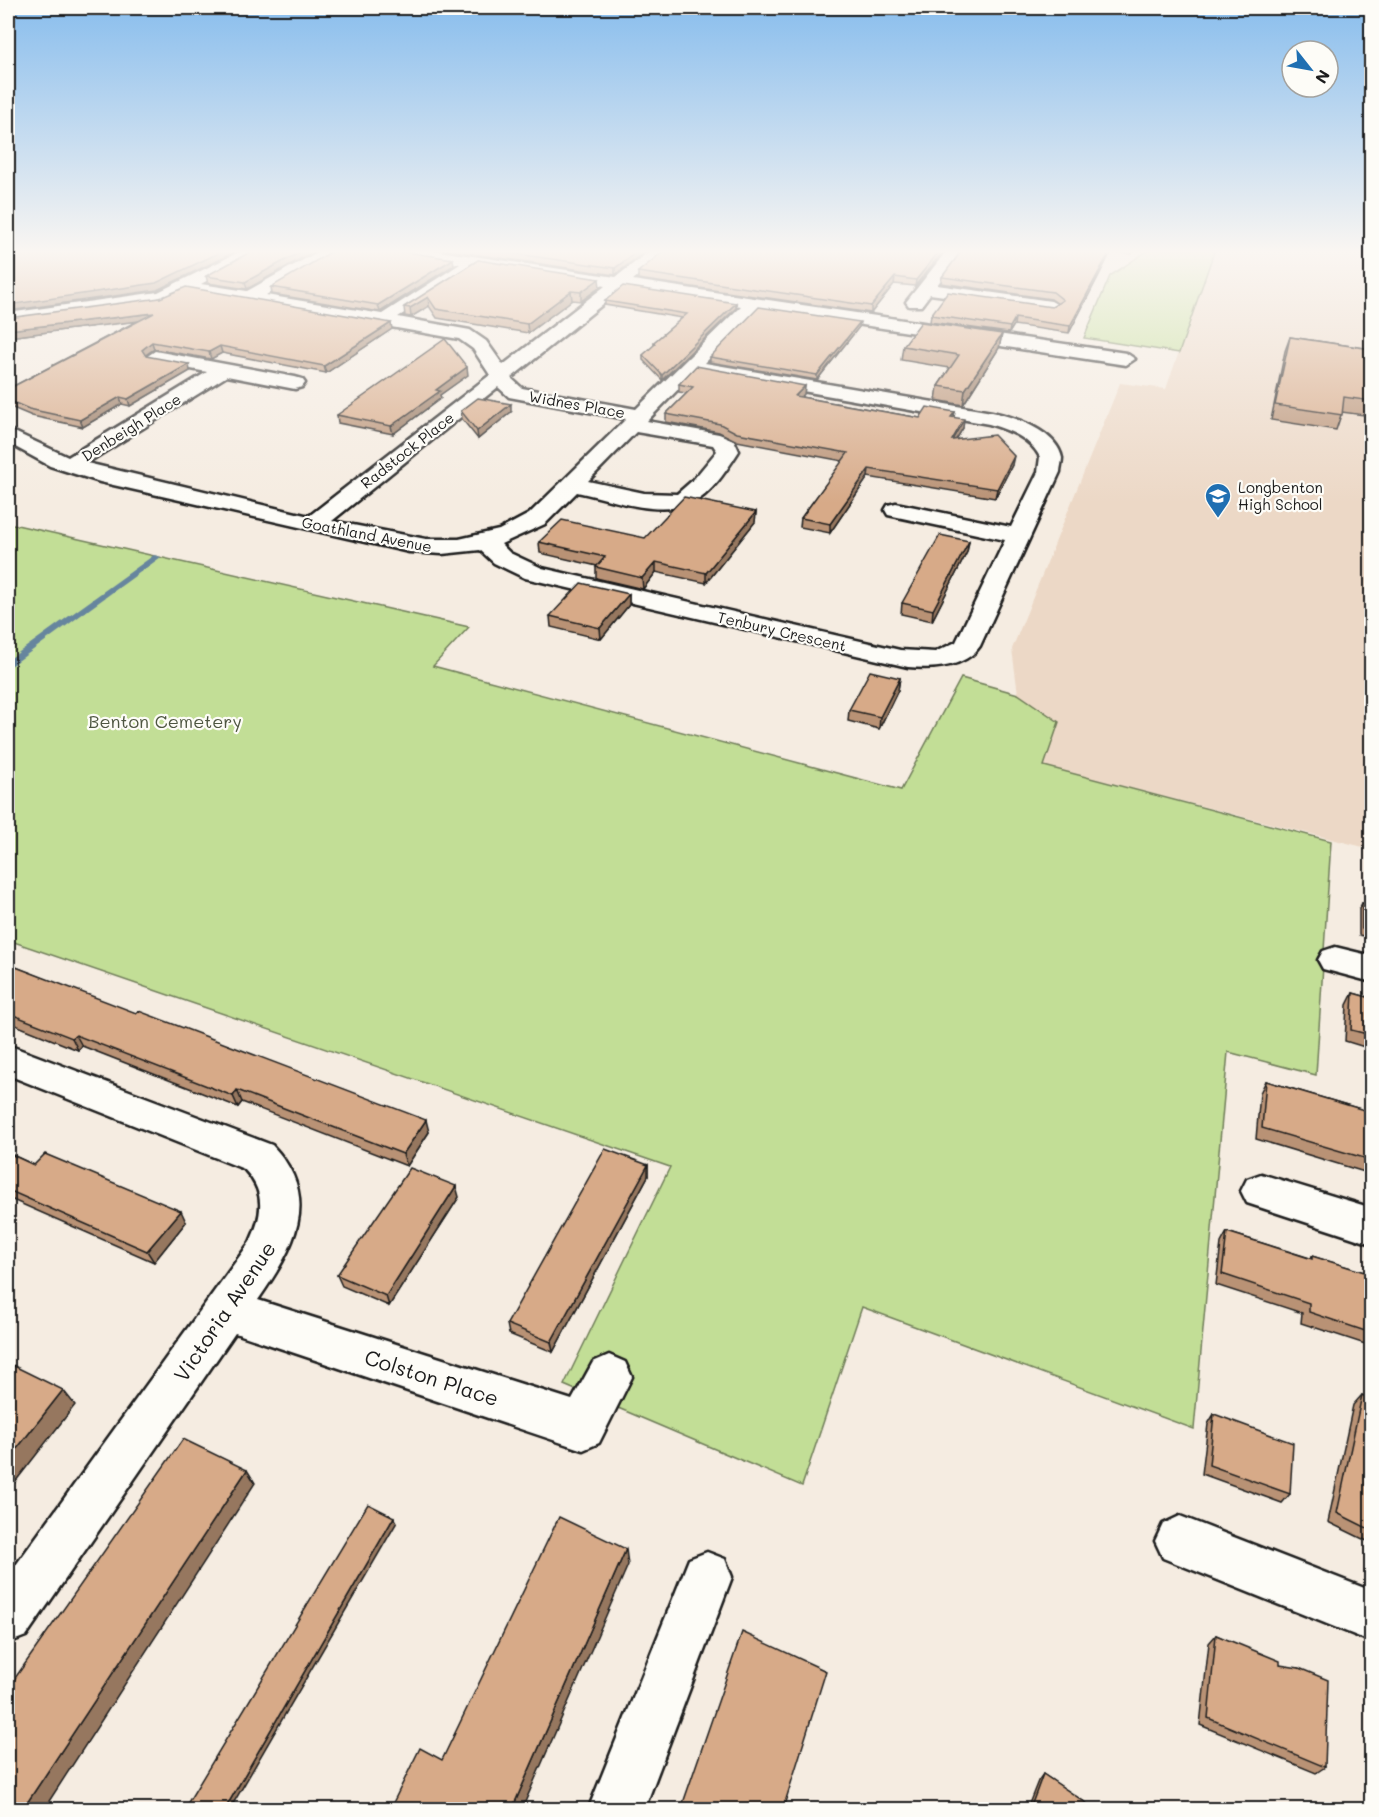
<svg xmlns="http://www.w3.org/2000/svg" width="1379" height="1817" viewBox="0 0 1379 1817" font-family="Mali,sans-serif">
  <rect width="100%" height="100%" fill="#f5ece1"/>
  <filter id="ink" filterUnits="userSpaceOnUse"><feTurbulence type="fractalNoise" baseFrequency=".0167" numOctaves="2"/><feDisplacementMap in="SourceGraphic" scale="12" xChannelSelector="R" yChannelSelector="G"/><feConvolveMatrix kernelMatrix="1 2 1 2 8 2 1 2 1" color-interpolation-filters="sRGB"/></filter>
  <g filter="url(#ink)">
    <polygon fill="#ecd8c6" points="1215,249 1371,249 1371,849 1043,766 1059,722 1018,694 1012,649 1120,383 1166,389"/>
    <g fill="#c2de96" stroke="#6f7d59" stroke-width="1.5">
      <polygon points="1150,249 1215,249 1179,353 1084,338 1110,276"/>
      <polygon points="8,523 469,627 433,666 901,790 961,678 1018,694 1059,722 1044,766 1331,841 1316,1075 1228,1052 1194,1429 862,1307 802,1486 564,1385 670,1167 8,940"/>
    </g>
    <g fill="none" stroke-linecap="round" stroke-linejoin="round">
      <polygon fill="#66859e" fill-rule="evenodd" points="154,555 161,557 11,666 8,666 8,660"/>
      <g stroke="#1c1c1c" stroke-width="5">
        <g id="minor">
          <path d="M 245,249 L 265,249 L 201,284 L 247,291 L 323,249 L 343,249 L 266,295 L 382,314 L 460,264 L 394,254 L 386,249 L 425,249 L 616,277 L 652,249 L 670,249 L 633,280 L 1126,353 L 1135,359 L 1126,365 L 758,309 L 705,363 L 992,412 C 1014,417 1057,431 1062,458 C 1062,462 1060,468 1060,472 L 980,646 C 965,668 933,669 908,667 L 525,578 L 494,563 L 480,550 L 442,554 L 409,552 L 100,482 L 50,466 L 8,443 L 8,429 L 68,457 L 207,372 L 148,361 L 146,357 L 155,351 L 295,377 L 302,379 L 305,383 L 302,387 L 295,389 L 227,376 L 87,463 L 309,516 L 490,375 L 473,349 L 459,339 L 187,291 L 162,302 L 8,323 L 8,313 L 158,292 ZM 478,266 L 605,286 L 503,365 L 486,341 L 470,330 L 398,317 ZM 623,288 L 741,306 L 636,409 L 522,388 L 511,378 ZM 695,372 L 989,424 C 1009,430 1030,438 1040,457 L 1038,472 L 1011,527 L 896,503 L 888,505 L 885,510 L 888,515 L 1005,540 L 956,642 L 935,652 L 900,650 L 542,568 L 510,553 L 501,544 L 545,524 L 577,492 C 612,499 657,518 692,503 C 711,495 728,468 739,451 L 734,440 L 719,434 L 647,421 ZM 498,387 L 509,397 L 626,419 L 529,514 L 499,530 L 459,539 L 426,539 L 332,521 ZM 636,432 L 713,445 L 717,451 L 693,480 L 677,494 L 644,493 L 588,481 Z"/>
          <polygon points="948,249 964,249 937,285 1051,301 1060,306 1051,311 930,294 921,306 909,306 906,302"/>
          <polygon points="1335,947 1372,956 1372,982 1323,969 1318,960 1323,951"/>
          <path d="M 8,1045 L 272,1145 C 323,1198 294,1248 258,1300 L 572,1400 L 593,1362 L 609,1355 L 625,1362 L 632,1377 L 599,1443 L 583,1450 L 235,1333 L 26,1636 L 8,1643 L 8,1576 L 250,1242 C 263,1214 266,1192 244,1169 L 8,1075 Z"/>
          <polygon points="1261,1174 1372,1208 1372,1244 1247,1203 1241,1191 1247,1179"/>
          <polygon points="1180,1516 1372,1591 1372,1642 1163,1558 1155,1541 1163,1524"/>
          <polygon points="707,1552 725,1559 732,1577 644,1810 588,1810 689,1559"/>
        </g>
      </g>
      <use href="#minor" fill="#fdfcf7" fill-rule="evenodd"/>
    </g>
    <g fill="#b99275" stroke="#1c1c1c" stroke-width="1.5">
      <polygon points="256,249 247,289 208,283 206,276"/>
      <polygon points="440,249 648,249 615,275"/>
      <polygon points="945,249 915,286 894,284 871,313 638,279 638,272"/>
      <polygon points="963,249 1134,249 1132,254 1111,252 1069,333 1014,325 1009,333 930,322 931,315 1052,307 1058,304 1051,299 941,283 942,277"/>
      <polygon points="393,250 454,265 380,312 272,294 271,287"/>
      <polygon points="478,260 600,287 581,301 572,300 528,333 437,318 429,306 411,317 405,316 404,307"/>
      <polygon points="160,298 392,329 326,373 222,353 211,359 154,349 145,356 146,356 190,371 130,406 122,404 83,427 32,416 8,406 8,389 137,321 8,337"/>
      <polygon points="605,301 736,303 736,308 662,380 643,360 643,355 654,346 654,342 682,318 605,305"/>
      <polygon points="859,327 817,380 710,362 710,357"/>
      <polygon points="1002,334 999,348 963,405 936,400 938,386 950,368 901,360 903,346"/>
      <polygon points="1290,337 1371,349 1371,416 1342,412 1336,430 1271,420 1285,351"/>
      <polygon points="468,375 440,395 441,398 393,434 338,423 337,415"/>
      <polygon points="679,384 805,386 804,394 801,397 920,418 955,412 954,417 963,428 956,439 1012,465 995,498 868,477 830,533 800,527 801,518 843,461 737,441 719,432 666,422 666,414 687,393 679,392"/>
      <polygon points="461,411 511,412 478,439 462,419"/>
      <polygon points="756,512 755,522 706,583 656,572 643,589 596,578 596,567 597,566 540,553 539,542 645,538"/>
      <polygon points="969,541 967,552 932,621 901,614 902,603"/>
      <polygon points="629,594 629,605 601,639 551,627 550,616"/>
      <polygon points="900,678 898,690 879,729 848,721 849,710"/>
      <polygon points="1362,903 1371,905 1371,938 1359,935 1359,909"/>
      <polygon points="8,964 429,1132 407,1166 242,1102 238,1107 82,1046 78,1050 8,1022"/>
      <polygon points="1353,993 1371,998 1371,1049 1345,1041 1347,1005"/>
      <polygon points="1266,1081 1371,1112 1371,1174 1256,1139 1260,1093"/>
      <polygon points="8,1153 34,1165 186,1222 154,1262 8,1198"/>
      <polygon points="648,1165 648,1176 553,1352 509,1334 507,1324"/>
      <polygon points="459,1197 389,1306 342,1286 337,1275"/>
      <polygon points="1227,1232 1310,1258 1312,1256 1371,1274 1371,1346 1301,1323 1302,1313 1216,1285 1221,1243"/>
      <polygon points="1362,1395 1371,1399 1371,1543 1328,1522 1353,1405"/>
      <polygon points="1214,1414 1290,1494 1282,1503 1202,1474 1208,1424"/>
      <polygon points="1216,1635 1280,1665 1325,1767 1316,1773 1200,1725 1209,1643"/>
      <polygon points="1043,1774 1095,1809 1027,1809 1038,1781"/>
    </g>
    <g fill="#96775f" stroke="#1c1c1c" stroke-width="1.5">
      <polygon points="227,249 241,249 157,290 8,311 8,305"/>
      <polygon points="306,249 318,249 247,289 245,282"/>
      <polygon points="640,249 648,249 615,275 615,268"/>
      <polygon points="941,249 945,249 915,286 916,280"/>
      <polygon points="1111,249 1112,249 1111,252 1069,333 1070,326"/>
      <polygon points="453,259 454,265 380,312 378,305"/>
      <polygon points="895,277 894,284 871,313 871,306"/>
      <polygon points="599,279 600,287 581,301 581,292"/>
      <polygon points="571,291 572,300 528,333 527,324"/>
      <polygon points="428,297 429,306 411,317 410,308"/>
      <polygon points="736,303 736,308 662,380 662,375"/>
      <polygon points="154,313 155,319 8,337 8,330"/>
      <polygon points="1015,318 1014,325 1009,333 1010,327"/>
      <polygon points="860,322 859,327 817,380 817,375"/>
      <polygon points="391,323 392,329 326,373 324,366"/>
      <polygon points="1002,334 999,348 963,405 965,390"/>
      <polygon points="152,342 154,349 144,356 142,350"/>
      <polygon points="220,346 222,353 211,359 209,352"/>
      <polygon points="189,364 190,371 130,406 128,399"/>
      <polygon points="467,367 468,375 440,395 441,398 393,434 391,426 436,390"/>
      <polygon points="805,386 804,394 795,405 795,396"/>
      <polygon points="120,397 122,404 83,427 80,420"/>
      <polygon points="511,404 511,412 478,439 477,431"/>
      <polygon points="964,419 963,428 951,448 952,440"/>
      <polygon points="1014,456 1012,465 995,498 997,489"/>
      <polygon points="869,469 868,477 830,533 830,524"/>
      <polygon points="756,512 755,522 706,583 706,573"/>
      <polygon points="969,541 967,552 932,621 933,610"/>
      <polygon points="656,562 656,572 643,589 642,578"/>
      <polygon points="629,594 629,605 601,639 600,628"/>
      <polygon points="900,678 898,690 879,729 880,717"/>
      <polygon points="76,1035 82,1046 78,1050 72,1038"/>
      <polygon points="237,1090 242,1102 238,1107 233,1096"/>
      <polygon points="426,1120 429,1132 407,1166 403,1154"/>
      <polygon points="648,1165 648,1176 553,1352 551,1342"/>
      <polygon points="456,1186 459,1197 389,1306 386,1296"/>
      <polygon points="181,1211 186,1222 154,1262 147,1251"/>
      <polygon points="63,1390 75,1405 8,1491 8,1460"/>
      <polygon points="247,1470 255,1483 44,1809 23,1809"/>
      <polygon points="394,1517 397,1522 230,1809 225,1809"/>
      <polygon points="626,1549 628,1565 522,1809 512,1809"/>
    </g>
    <g fill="#d7aa88" stroke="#1c1c1c" stroke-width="1.5">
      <polygon points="8,249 227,249 156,283 8,305"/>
      <polygon points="256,249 306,249 245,282 206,276"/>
      <polygon points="336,249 391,249 393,250 453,259 378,305 271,287"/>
      <polygon points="481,249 640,249 615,268"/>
      <polygon points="666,249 941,249 916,280 895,277 871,306 638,272"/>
      <polygon points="963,249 1111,249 1070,326 1015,318 1010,327 931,315 948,292 1052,307 1063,300 1053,292 942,277"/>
      <polygon points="478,260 599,279 581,292 571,291 527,324 436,309 428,297 410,308 404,307"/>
      <polygon points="623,286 736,303 662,375 643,355 655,344 654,342 687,314 605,301"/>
      <polygon points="186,287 391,323 324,366 220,346 209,352 152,342 142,350 146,356 189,364 128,399 120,397 80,420 29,409 8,400 8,389 154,313 8,330 8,318 160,298"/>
      <polygon points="759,307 860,322 817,375 710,357"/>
      <polygon points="921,322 1002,334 965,390 938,386 959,355 903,346"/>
      <polygon points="1290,337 1371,349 1371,401 1344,397 1342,415 1275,405"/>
      <polygon points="445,339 467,367 436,390 440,391 391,426 337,415"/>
      <polygon points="696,366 805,386 795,396 863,408 920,418 927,407 955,412 951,417 964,419 952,440 994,435 1014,456 997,489 869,469 830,524 801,518 848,453 737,433 720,424 666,414 693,387 679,384"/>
      <polygon points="478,398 511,404 477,431 461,411"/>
      <polygon points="684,497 756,512 706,573 656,562 642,578 596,567 605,557 539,542 562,520 645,538"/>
      <polygon points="940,535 969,541 933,610 902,603"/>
      <polygon points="581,583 629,594 600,628 550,616"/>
      <polygon points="870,671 900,678 880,717 849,710"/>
      <polygon points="1362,903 1371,905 1371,931 1362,929"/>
      <polygon points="8,964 136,1013 139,1011 426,1120 403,1154 237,1090 233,1096 76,1035 72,1038 8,1013"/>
      <polygon points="1353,993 1371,998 1371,1035 1351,1030"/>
      <polygon points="1266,1081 1371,1112 1371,1160 1262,1128"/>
      <polygon points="605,1149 648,1165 551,1342 507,1324"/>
      <polygon points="8,1153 34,1165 45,1154 181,1211 147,1251 8,1190"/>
      <polygon points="410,1168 456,1186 386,1296 337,1275"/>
      <polygon points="1227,1232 1312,1259 1312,1256 1371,1274 1371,1333 1309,1312 1309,1303 1222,1274"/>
      <polygon points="8,1363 63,1390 8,1460"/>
      <polygon points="1362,1395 1371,1399 1371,1530 1337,1513"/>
      <polygon points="1214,1414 1293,1443 1290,1494 1209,1465"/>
      <polygon points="183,1439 247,1470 23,1809 8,1809 8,1688"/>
      <polygon points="368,1504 394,1517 225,1809 184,1809"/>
      <polygon points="559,1517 626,1549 512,1809 390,1809 420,1748 442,1760"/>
      <polygon points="742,1632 826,1671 783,1809 681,1809"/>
      <polygon points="1216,1635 1280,1661 1280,1665 1299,1668 1328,1680 1325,1767 1208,1718"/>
      <polygon points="1043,1774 1095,1809 1030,1809"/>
    </g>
  </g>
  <linearGradient id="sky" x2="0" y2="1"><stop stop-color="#88bded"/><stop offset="0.5" stop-color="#faf6f2"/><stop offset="1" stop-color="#faf6f2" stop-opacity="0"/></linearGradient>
  <rect width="1379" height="503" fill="url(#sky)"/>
  <defs>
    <g id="school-pin" transform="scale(1.35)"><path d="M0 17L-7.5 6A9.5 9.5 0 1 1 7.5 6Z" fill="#1f6fb2" stroke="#fdfcf7"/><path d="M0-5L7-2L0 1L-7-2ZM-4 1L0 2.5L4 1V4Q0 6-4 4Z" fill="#fff"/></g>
  </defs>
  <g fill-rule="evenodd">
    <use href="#school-pin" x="1218" y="496"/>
  </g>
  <g text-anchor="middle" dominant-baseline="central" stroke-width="4.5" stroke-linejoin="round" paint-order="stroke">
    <g font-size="15" fill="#1c1c1c" stroke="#fdfcf7">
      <text transform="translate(577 404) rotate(10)">Widnes Place</text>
      <text transform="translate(131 427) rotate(-32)">Denbeigh Place</text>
      <text transform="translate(407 450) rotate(-38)">Radstock Place</text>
      <text transform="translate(367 534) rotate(11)">Goathland Avenue</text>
      <text transform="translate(782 631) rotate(13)">Tenbury Crescent</text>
    </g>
    <g font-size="15" fill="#1c1c1c" stroke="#fdfcf7" text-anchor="start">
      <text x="1238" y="487">Longbenton<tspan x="1238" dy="17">High School</tspan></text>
    </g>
    <g font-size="18" fill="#4e5641" stroke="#fdfcf7">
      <text x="165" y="721">Benton Cemetery</text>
    </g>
    <g font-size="21" fill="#1c1c1c" stroke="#fdfcf7">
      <text transform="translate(224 1311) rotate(-56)">Victoria Avenue</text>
      <text transform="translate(432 1377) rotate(18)">Colston Place</text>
    </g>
  </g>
  <rect width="1379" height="1817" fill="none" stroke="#fdfcf7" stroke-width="30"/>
  <rect x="15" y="15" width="1349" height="1787" fill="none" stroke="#1c1c1c" stroke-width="2" filter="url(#ink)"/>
  <g transform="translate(1310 69) rotate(121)"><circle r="28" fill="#fdfcf7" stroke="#a3a29f" stroke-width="1.5"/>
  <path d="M0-4.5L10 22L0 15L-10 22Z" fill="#1f6fb2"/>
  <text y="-9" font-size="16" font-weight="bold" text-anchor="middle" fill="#1c1c1c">N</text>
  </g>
</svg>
